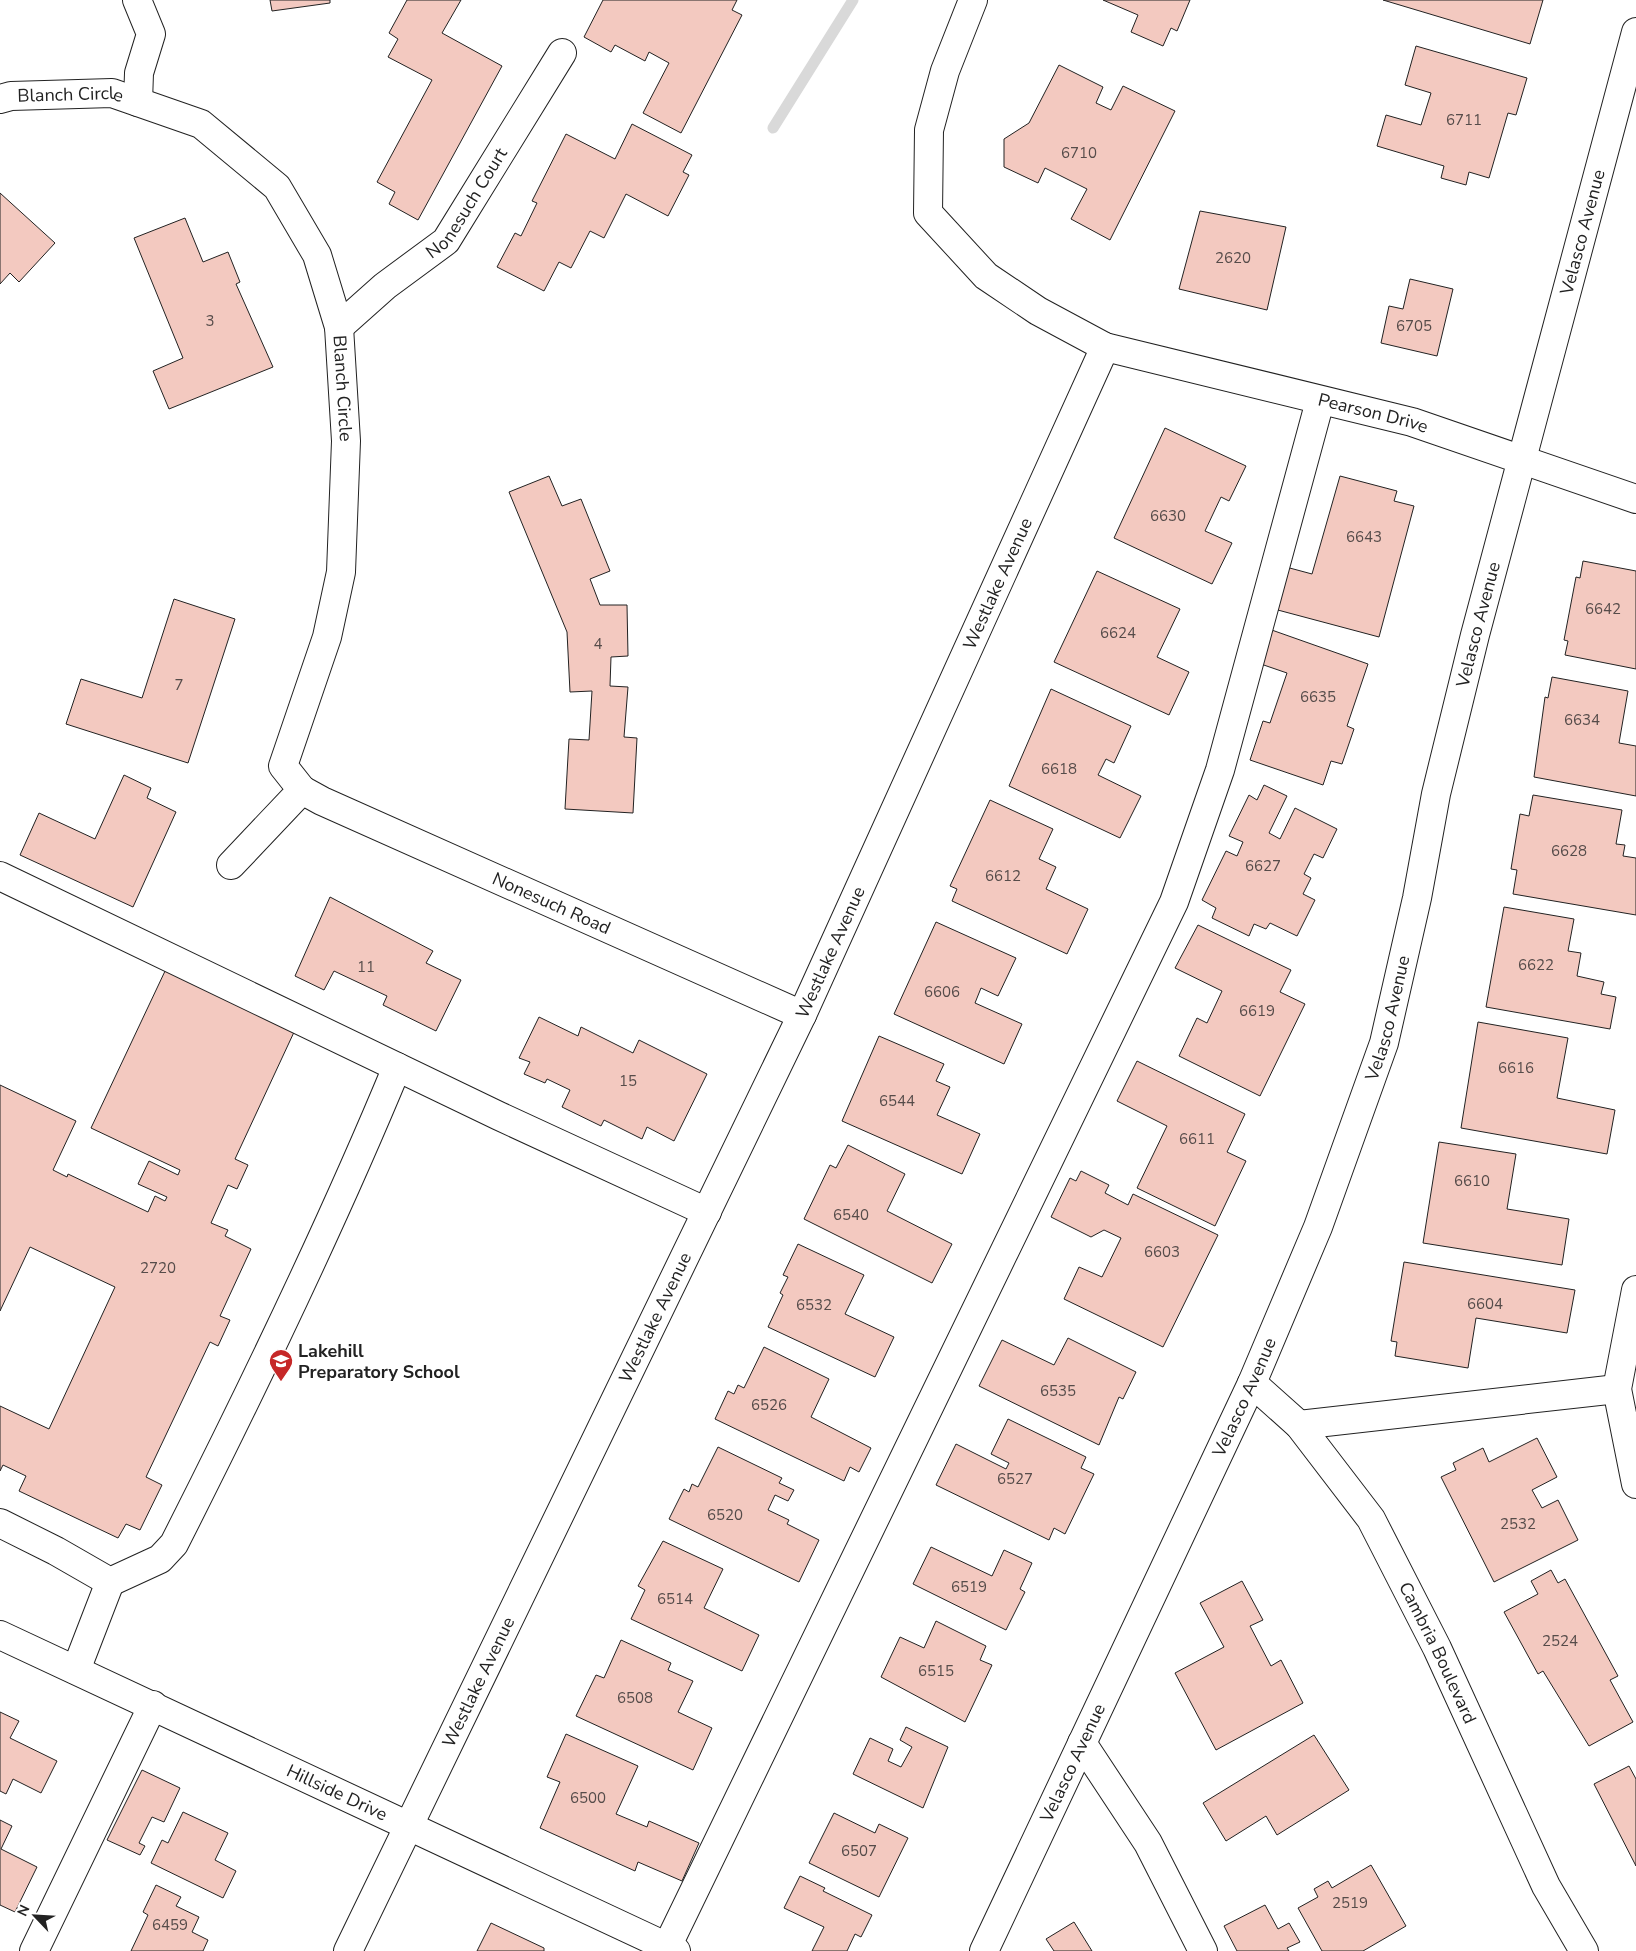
<svg xmlns="http://www.w3.org/2000/svg" width="1636" height="1951" viewBox="0 0 1636 1951" font-family="'Nunito Sans',sans-serif">
  <rect width="100%" height="100%" fill="#fff"/>
  <g fill="none" stroke-linecap="round" stroke-linejoin="round">
    <polyline stroke="#d9d9d9" stroke-width="11" points="773,128 853,0"/>
  </g>
  <g fill="#f3c9c0" stroke="#222">
    <polygon points="270,0 330,0 330,3 272,11"/>
    <polygon points="407,0 461,0 442,33 502,66 418,220 389,204 395,192 377,182 432,80 388,57 398,39 389,33"/>
    <polygon points="603,0 737,0 732,10 742,15 681,133 643,113 669,63 649,52 645,61 615,45 611,52 584,37"/>
    <polygon points="1103,0 1190,0 1177,31 1171,28 1163,46 1131,32 1138,15"/>
    <polygon points="1383,0 1543,0 1530,44"/>
    <polygon points="1416,46 1527,78 1516,115 1508,113 1489,178 1469,172 1466,185 1441,178 1444,166 1377,146 1386,115 1421,125 1431,93 1405,85"/>
    <polygon points="1059,65 1103,87 1096,103 1111,110 1123,86 1175,111 1110,240 1071,219 1087,189 1045,168 1038,183 1004,167 1004,139 1029,123"/>
    <polygon points="632,124 692,155 683,172 689,175 668,216 626,194 604,238 590,231 571,268 559,262 544,291 497,267 515,233 521,236 537,203 532,201 566,134 615,159"/>
    <polygon points="0,193 55,243 19,282 10,273 0,284"/>
    <polygon points="1200,211 1286,227 1267,310 1179,289"/>
    <polygon points="185,218 203,262 228,252 240,282 236,284 273,367 169,409 153,371 183,358 134,238"/>
    <polygon points="1410,279 1453,289 1437,356 1381,343 1389,306 1403,309"/>
    <polygon points="1165,428 1246,466 1229,501 1221,497 1205,531 1232,543 1212,584 1114,538"/>
    <polygon points="549,476 562,506 581,499 610,571 590,579 600,605 627,605 628,656 611,657 610,686 628,687 624,737 637,738 633,813 565,809 569,739 589,740 592,691 570,692 567,632 509,492"/>
    <polygon points="1340,476 1397,491 1394,501 1414,506 1379,637 1274,609 1286,567 1312,574"/>
    <polygon points="1583,561 1636,571 1636,669 1565,655 1568,641 1564,640 1576,577 1580,578"/>
    <polygon points="1097,571 1180,609 1157,657 1189,672 1169,715 1054,662"/>
    <polygon points="174,599 235,619 188,763 66,724 81,679 142,698"/>
    <polygon points="1266,628 1368,664 1347,726 1354,729 1342,764 1331,761 1323,785 1250,760 1263,721 1270,723 1287,673 1255,662"/>
    <polygon points="1552,677 1628,691 1619,743 1636,746 1636,796 1534,777 1545,697 1548,698"/>
    <polygon points="1051,689 1131,726 1114,763 1106,759 1098,775 1141,796 1120,838 1009,786"/>
    <polygon points="124,775 151,788 147,798 176,812 133,907 20,855 39,813 95,839"/>
    <polygon points="1264,785 1287,796 1269,833 1280,839 1295,808 1337,829 1323,858 1314,854 1304,874 1311,878 1303,894 1315,900 1297,936 1270,923 1266,929 1254,924 1249,936 1212,918 1216,908 1202,900 1226,851 1237,856 1243,842 1229,836 1249,795 1257,800"/>
    <polygon points="1533,795 1622,810 1616,844 1625,845 1623,856 1636,858 1636,915 1513,894 1517,870 1511,869 1520,814 1529,816"/>
    <polygon points="990,800 1053,829 1039,859 1056,867 1046,889 1088,909 1067,954 952,901 957,889 950,886"/>
    <polygon points="330,897 433,951 426,963 461,980 436,1031 383,1005 387,996 334,971 324,990 295,976"/>
    <polygon points="1504,907 1574,919 1568,951 1581,953 1577,976 1604,982 1601,994 1616,997 1610,1029 1486,1007"/>
    <polygon points="936,922 1016,958 998,996 981,988 975,1003 1022,1024 1004,1064 894,1014"/>
    <polygon points="1198,925 1291,970 1280,992 1305,1004 1260,1096 1179,1056 1197,1018 1207,1023 1222,991 1175,968"/>
    <polygon points="166,969 295,1030 235,1159 248,1165 237,1189 228,1185 211,1223 228,1230 225,1236 251,1249 220,1316 230,1320 218,1346 210,1342 146,1477 162,1485 140,1530 126,1524 118,1538 19,1491 26,1476 3,1465 0,1471 0,1406 49,1429 115,1287 30,1247 0,1311 0,1085 76,1121 53,1170 67,1177 68,1174 148,1212 155,1196 165,1201 167,1197 138,1184 149,1161 178,1175 180,1170 91,1128"/>
    <polygon points="539,1017 578,1036 581,1027 633,1053 639,1040 707,1074 674,1141 647,1127 642,1139 604,1120 601,1126 562,1107 570,1090 547,1079 545,1083 524,1074 530,1062 519,1058"/>
    <polygon points="1478,1022 1568,1038 1557,1098 1615,1110 1607,1154 1461,1128"/>
    <polygon points="879,1036 944,1064 936,1081 950,1087 937,1115 980,1134 962,1174 842,1121"/>
    <polygon points="1137,1061 1245,1114 1227,1152 1246,1161 1215,1226 1137,1188 1167,1126 1117,1101"/>
    <polygon points="1439,1142 1516,1154 1507,1209 1569,1219 1562,1265 1423,1243"/>
    <polygon points="848,1145 905,1174 887,1211 952,1244 932,1283 804,1219 830,1165 836,1168"/>
    <polygon points="1081,1171 1109,1185 1105,1193 1128,1205 1133,1194 1218,1235 1163,1347 1064,1299 1079,1267 1102,1277 1121,1238 1104,1230 1091,1237 1051,1217 1070,1178 1076,1181"/>
    <polygon points="798,1244 864,1275 845,1314 894,1337 875,1377 768,1327 783,1295 780,1293 788,1277 783,1275"/>
    <polygon points="1404,1262 1575,1290 1567,1333 1476,1318 1468,1368 1395,1356 1397,1342 1391,1341"/>
    <polygon points="1068,1338 1136,1372 1123,1399 1119,1397 1099,1445 979,1386 1002,1340 1054,1365"/>
    <polygon points="764,1347 829,1379 811,1417 871,1448 859,1472 850,1467 844,1481 715,1419 728,1391 734,1394 738,1385 744,1388"/>
    <polygon points="1008,1419 1086,1457 1081,1468 1094,1474 1065,1534 1054,1528 1049,1540 936,1485 956,1444 1006,1469 1009,1463 991,1454"/>
    <polygon points="1537,1438 1557,1477 1532,1490 1542,1508 1558,1500 1578,1540 1494,1582 1441,1477 1456,1470 1453,1463 1483,1448 1489,1462"/>
    <polygon points="718,1447 782,1478 779,1483 794,1490 788,1501 775,1495 768,1510 789,1520 787,1524 819,1540 799,1582 669,1519 684,1489 689,1492 692,1484 698,1487"/>
    <polygon points="663,1541 723,1569 704,1608 759,1635 742,1671 631,1619 645,1590 638,1586"/>
    <polygon points="931,1547 992,1576 1004,1550 1032,1563 1020,1589 1025,1592 1006,1630 913,1584"/>
    <polygon points="1551,1570 1558,1583 1565,1579 1618,1676 1610,1680 1633,1722 1589,1746 1543,1671 1538,1674 1504,1612 1538,1594 1531,1581"/>
    <polygon points="1242,1581 1263,1620 1250,1626 1271,1666 1281,1660 1303,1703 1216,1750 1175,1673 1224,1647 1200,1603"/>
    <polygon points="936,1621 986,1646 980,1660 992,1665 965,1722 881,1677 900,1637 924,1648"/>
    <polygon points="621,1640 671,1663 668,1670 693,1681 678,1712 712,1728 693,1770 576,1716 596,1675 604,1678"/>
    <polygon points="0,1712 19,1721 10,1738 57,1761 41,1793 13,1779 6,1794 0,1791"/>
    <polygon points="906,1727 948,1747 923,1808 853,1774 870,1738 893,1749 888,1761 901,1767 912,1747 900,1740"/>
    <polygon points="566,1734 638,1766 616,1814 647,1827 649,1821 699,1843 682,1881 638,1862 635,1871 540,1828 560,1782 547,1777"/>
    <polygon points="1314,1735 1349,1790 1277,1835 1266,1816 1226,1841 1203,1803"/>
    <polygon points="1629,1766 1636,1779 1636,1866 1594,1784"/>
    <polygon points="142,1770 180,1788 164,1822 152,1817 139,1843 145,1846 140,1855 107,1840"/>
    <polygon points="183,1812 228,1833 215,1860 236,1871 223,1898 151,1863 162,1840 168,1843"/>
    <polygon points="834,1813 875,1833 879,1824 908,1838 879,1897 809,1863"/>
    <polygon points="0,1820 12,1826 1,1849 37,1867 15,1912 0,1905"/>
    <polygon points="1371,1865 1406,1926 1363,1951 1322,1951 1298,1908 1318,1897 1314,1889 1328,1881 1332,1888"/>
    <polygon points="800,1876 825,1888 823,1891 872,1915 861,1937 855,1934 847,1951 812,1951 824,1927 784,1908"/>
    <polygon points="156,1885 181,1897 176,1906 199,1917 192,1932 208,1940 203,1951 131,1951 148,1915 143,1912"/>
    <polygon points="1265,1905 1278,1929 1289,1923 1300,1942 1287,1948 1289,1951 1237,1951 1224,1926"/>
    <polygon points="1074,1922 1092,1951 1054,1951 1046,1939"/>
    <polygon points="491,1923 544,1948 544,1951 477,1951"/>
  </g>
  <g fill="none" stroke-linecap="round" stroke-linejoin="round">
    <g stroke="#222" stroke-width="30">
      <g id="minor">
        <polyline points="137,0 151,34 139,73 138,102"/>
        <path id="s1" d="M 973,0 L 945,71 L 929,130 L 928,213 L 986,276 L 1038,311 L 1105,347 L 1412,422 L 1636,499"/>
        <path id="s2" d="M 0,99 L 11,96 L 112,93 L 201,124 L 277,187 L 317,255 L 339,327 L 346,441 L 341,572 L 327,637 L 283,766 L 302,790 L 231,865"/>
        <path id="s3" d="M 339,327 L 385,286 L 446,241 L 562,53"/>
        <path id="s4" d="M 302,790 L 322,801 L 802,1015"/>
        <polyline points="0,876 499,1116 707,1212"/>
        <polyline points="1636,1290 1617,1389 1636,1484"/>
        <path id="s5" d="M 1252,1383 L 1299,1425 L 1371,1519 L 1437,1648 L 1546,1886 L 1584,1951"/>
        <polyline points="1299,1425 1617,1389"/>
        <path d="M 0,1523 L 56,1551 L 110,1582 L 160,1559 L 174,1544 C 253,1388 330,1229 397,1067"/>
        <path id="s6" d="M 0,1635 L 676,1951"/>
        <polyline points="76,1670 110,1582"/>
        <polyline points="1082,1743 1148,1843 1203,1951"/>
        <polyline points="34,1951 153,1705"/>
        <path id="s7" d="M 348,1951 L 802,1015 L 1105,347"/>
        <polyline points="665,1951 1174,902 1220,770 1320,401"/>
        <path id="s8" d="M 984,1951 L 1252,1383 L 1318,1227 L 1384,1043 L 1417,898 L 1436,794 L 1475,635 L 1636,32"/>
      </g>
    </g>
    <use href="#minor" stroke="#fff" stroke-width="28"/>
  </g>
  <defs>
    <g id="school-pin" transform="scale(1.25)"><path d="M0 17L-7.5 6A9.5 9.5 0 1 1 7.5 6Z" fill="#c62828" stroke="#fff"/><path d="M0-5L7-2L0 1L-7-2ZM-4 1L0 2.5L4 1V4Q0 6-4 4Z" fill="#fff"/></g>
  </defs>
  <g fill-rule="evenodd">
    <use href="#school-pin" x="281" y="1361"/>
  </g>
  <g text-anchor="middle" dominant-baseline="central" stroke-width="4" stroke-linejoin="round" paint-order="stroke">
    <g font-size="15" fill="#564c4a">
      <text x="1464" y="120">6711</text>
      <text x="1079" y="153">6710</text>
      <text x="1233" y="258">2620</text>
      <text x="210" y="321">3</text>
      <text x="1414" y="326">6705</text>
      <text x="1168" y="516">6630</text>
      <text x="1364" y="537">6643</text>
      <text x="1603" y="609">6642</text>
      <text x="1118" y="633">6624</text>
      <text x="598" y="644">4</text>
      <text x="179" y="685">7</text>
      <text x="1318" y="697">6635</text>
      <text x="1582" y="720">6634</text>
      <text x="1059" y="769">6618</text>
      <text x="1569" y="851">6628</text>
      <text x="1263" y="866">6627</text>
      <text x="1003" y="876">6612</text>
      <text x="1536" y="965">6622</text>
      <text x="366" y="967">11</text>
      <text x="942" y="992">6606</text>
      <text x="1257" y="1011">6619</text>
      <text x="1516" y="1068">6616</text>
      <text x="628" y="1081">15</text>
      <text x="897" y="1101">6544</text>
      <text x="1197" y="1139">6611</text>
      <text x="1472" y="1181">6610</text>
      <text x="851" y="1215">6540</text>
      <text x="1162" y="1252">6603</text>
      <text x="158" y="1268">2720</text>
      <text x="1485" y="1304">6604</text>
      <text x="814" y="1305">6532</text>
      <text x="1058" y="1391">6535</text>
      <text x="769" y="1405">6526</text>
      <text x="1015" y="1479">6527</text>
      <text x="725" y="1515">6520</text>
      <text x="1518" y="1524">2532</text>
      <text x="969" y="1587">6519</text>
      <text x="675" y="1599">6514</text>
      <text x="1560" y="1641">2524</text>
      <text x="936" y="1671">6515</text>
      <text x="635" y="1698">6508</text>
      <text x="588" y="1798">6500</text>
      <text x="859" y="1851">6507</text>
      <text x="1350" y="1903">2519</text>
      <text x="170" y="1925">6459</text>
    </g>
    <g font-size="18" fill="#222" stroke="#fff">
      <text stroke="none"><textPath href="#s2" startOffset="71">Blanch Circle</textPath></text>
      <text stroke="none"><textPath href="#s3" startOffset="180">Nonesuch Court</textPath></text>
      <text stroke="none"><textPath href="#s8" startOffset="1828">Velasco Avenue</textPath></text>
      <text stroke="none"><textPath href="#s2" startOffset="521">Blanch Circle</textPath></text>
      <text stroke="none"><textPath href="#s1" startOffset="721">Pearson Drive</textPath></text>
      <text stroke="none"><textPath href="#s7" startOffset="1514">Westlake Avenue</textPath></text>
      <text stroke="none"><textPath href="#s8" startOffset="1422">Velasco Avenue</textPath></text>
      <text stroke="none"><textPath href="#s4" startOffset="274">Nonesuch Road</textPath></text>
      <text stroke="none"><textPath href="#s7" startOffset="1109">Westlake Avenue</textPath></text>
      <text stroke="none"><textPath href="#s8" startOffset="1018">Velasco Avenue</textPath></text>
      <text stroke="none"><textPath href="#s7" startOffset="704">Westlake Avenue</textPath></text>
      <text stroke="none"><textPath href="#s8" startOffset="612">Velasco Avenue</textPath></text>
      <text stroke="none"><textPath href="#s5" startOffset="331">Cambria Boulevard</textPath></text>
      <text stroke="none"><textPath href="#s7" startOffset="299">Westlake Avenue</textPath></text>
      <text stroke="none"><textPath href="#s8" startOffset="208">Velasco Avenue</textPath></text>
      <text stroke="none"><textPath href="#s6" startOffset="372">Hillside Drive</textPath></text>
    </g>
    <g font-size="18" font-weight="bold" fill="#222" stroke="#fff" text-anchor="start">
      <text x="298" y="1351">Lakehill<tspan x="298" dy="21">Preparatory School</tspan></text>
    </g>
  </g>
  <g transform="translate(35 1916) rotate(295)" stroke="#ffffff" stroke-width="4" paint-order="stroke">
  <path d="M0-4L9 19L0 12L-9 19Z" fill="#222222"/>
  <text y="-8" font-size="14" font-weight="bold" text-anchor="middle" fill="#222222">N</text>
  </g>
</svg>
